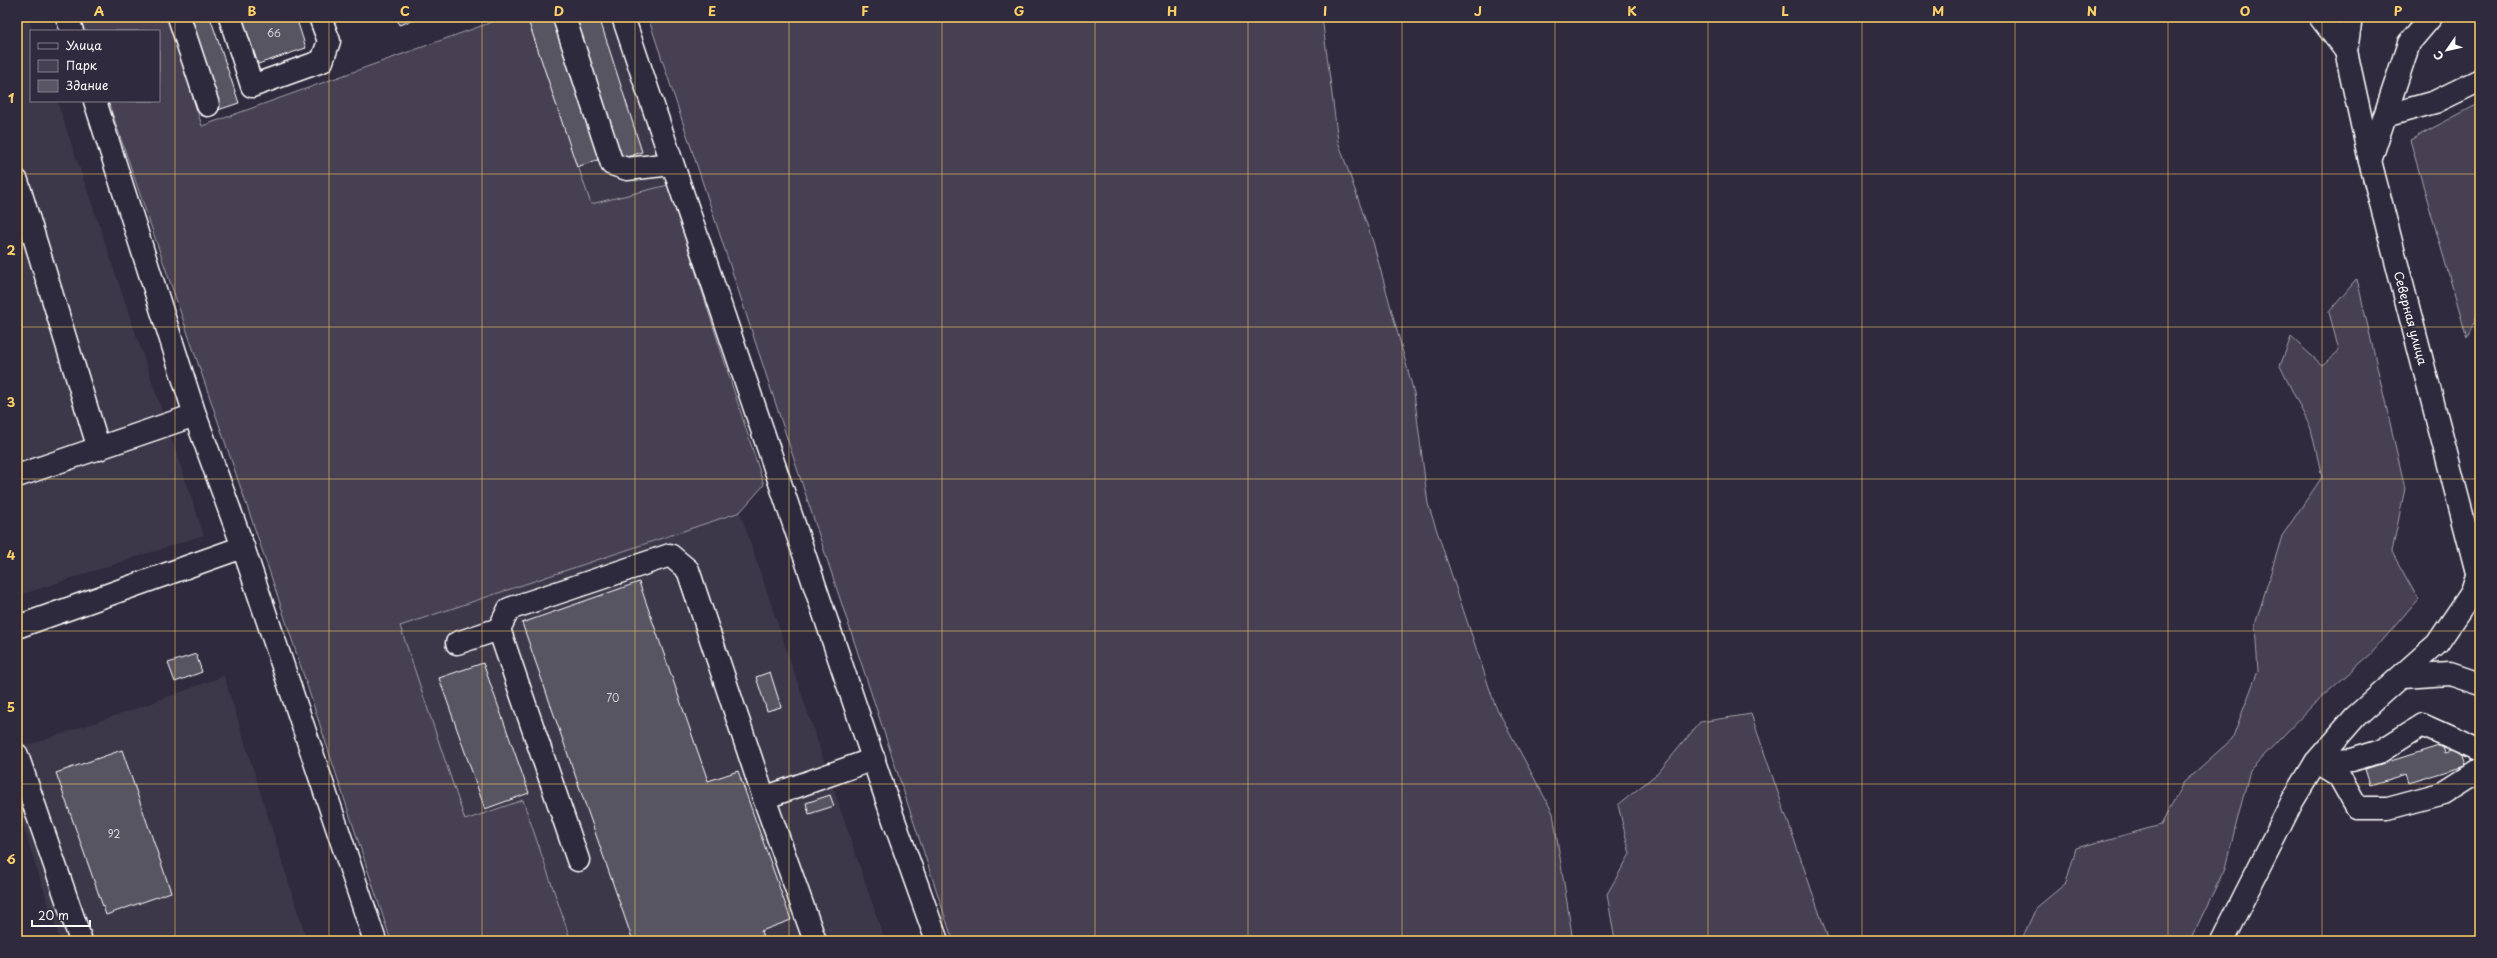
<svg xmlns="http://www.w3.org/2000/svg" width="2497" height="958" viewBox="0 0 2497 958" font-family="'Playpen Sans',sans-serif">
  <rect width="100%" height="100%" fill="#2f2a3d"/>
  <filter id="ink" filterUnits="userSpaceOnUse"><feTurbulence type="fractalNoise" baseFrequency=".025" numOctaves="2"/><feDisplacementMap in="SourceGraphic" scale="8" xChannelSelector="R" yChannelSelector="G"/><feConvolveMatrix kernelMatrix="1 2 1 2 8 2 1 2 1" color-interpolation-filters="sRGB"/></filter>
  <g filter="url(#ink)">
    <g fill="#3c3749">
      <polygon points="17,17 28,17 33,31 31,31 31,101 57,101 204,535 17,596"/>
      <polygon points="527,17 609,17 668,185 591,204"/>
      <polygon points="740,512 885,941 571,941 523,800 465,820 400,626"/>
      <polygon points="224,676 307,941 60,941 17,806 17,749 135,709"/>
    </g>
    <g fill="#464152" stroke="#a2a0a8">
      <polygon points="79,17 167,17 202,126 506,17 527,17 591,204 668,185 764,485 740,512 400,626 465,820 523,800 571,941 391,941 271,576 108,101 159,101 159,31 84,31"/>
      <polygon points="648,17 1322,17 1338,141 1373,242 1414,393 1428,504 1495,705 1553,813 1573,941 953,941"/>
      <polygon points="2480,103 2480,310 2467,338 2410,140"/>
      <polygon points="2357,279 2405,488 2392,552 2418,599 2371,654 2315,703 2250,770 2225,868 2190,941 2021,941 2036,908 2066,883 2076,848 2161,825 2183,783 2232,739 2258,671 2255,625 2282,536 2322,477 2311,429 2280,366 2291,337 2322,365 2339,351 2329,312"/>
      <polygon points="1751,714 1829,941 1615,941 1607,894 1630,854 1618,805 1658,773 1700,722"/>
    </g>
    <g fill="#595564" stroke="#fff">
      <polygon points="187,17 210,17 239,103 218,110"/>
      <polygon points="242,17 296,17 306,48 258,64"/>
      <polygon points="397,17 424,17 399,25"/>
      <polygon points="527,17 556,17 603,158 577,167"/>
      <polygon points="572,17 599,17 642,152 618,160"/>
      <polygon points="639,582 708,781 738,771 791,920 761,931 764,941 633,941 522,623"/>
      <polygon points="196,654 202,672 175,682 168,663"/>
      <polygon points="483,663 529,793 485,809 439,678"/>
      <polygon points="770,672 781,707 767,711 756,677"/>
      <polygon points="2442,745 2445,753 2459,748 2465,766 2409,783 2406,774 2370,785 2365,769"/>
      <polygon points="122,750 171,892 106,915 56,773"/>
      <polygon points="830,795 834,806 809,814 806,803"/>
    </g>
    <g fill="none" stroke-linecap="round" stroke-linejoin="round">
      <g stroke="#fff" stroke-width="25">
        <g id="minor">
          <polyline points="67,17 72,31"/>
          <polyline points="179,17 208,105"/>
          <polyline points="230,17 252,86 322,61 329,41 320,17"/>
          <polyline points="564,17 612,164 627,169 672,164"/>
          <polyline points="623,17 891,812 937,941"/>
          <polyline points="95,101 195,415 243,547 375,941"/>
          <polyline points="2385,116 2435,102 2480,80"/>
          <polyline points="2370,161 2409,43 2431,17"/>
          <polyline points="17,181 99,449"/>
          <polyline points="17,476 195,415"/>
          <polyline points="17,627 243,547"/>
          <polyline points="457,643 499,629"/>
          <polyline points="2402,677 2450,674 2480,684"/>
          <polyline points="2480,751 2422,725 2381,751 2352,760 2316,762 2339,776 2357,808 2388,808 2444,793 2480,770"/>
          <polyline points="17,755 81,941"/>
          <polyline points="578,860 499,629 509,609 670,555 688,570 764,798"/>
          <polyline points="815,941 764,798 874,759"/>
          <polyline points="2222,941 2293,800 2316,762 2355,717 2437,644 2471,594 2477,576"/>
        </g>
      </g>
      <g stroke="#fff" stroke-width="25">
        <g id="major">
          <polyline points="2320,17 2346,51"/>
          <polyline points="2351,17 2346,51 2370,161 2480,584"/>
        </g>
      </g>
      <use href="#minor" stroke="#2f2a3d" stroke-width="22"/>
      <use href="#major" stroke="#2f2a3d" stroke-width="22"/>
    </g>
  </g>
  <path fill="none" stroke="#ffd166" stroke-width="1" stroke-opacity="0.55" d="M 175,17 L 175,941M 329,17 L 329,941M 482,17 L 482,941M 635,17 L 635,941M 789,17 L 789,941M 942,17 L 942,941M 1095,17 L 1095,941M 1248,17 L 1248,941M 1402,17 L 1402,941M 1555,17 L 1555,941M 1708,17 L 1708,941M 1862,17 L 1862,941M 2015,17 L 2015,941M 2168,17 L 2168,941M 2322,17 L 2322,941M 17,174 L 2480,174M 17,327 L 2480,327M 17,479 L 2480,479M 17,631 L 2480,631M 17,784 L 2480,784"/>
  <g text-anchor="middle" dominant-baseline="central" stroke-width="3.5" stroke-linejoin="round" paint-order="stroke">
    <g font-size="10" fill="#d6d4d8">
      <text x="274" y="32">66</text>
      <text x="613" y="697">70</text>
      <text x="114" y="833">92</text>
    </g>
    <g font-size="12" fill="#fff" stroke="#2f2a3d">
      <text transform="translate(2411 318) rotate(75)">Северная улица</text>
    </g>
  </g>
  <rect width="2497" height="958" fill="none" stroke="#2f2a3d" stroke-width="44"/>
  <rect x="30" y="30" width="130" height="72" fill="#2f2a3d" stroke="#827f8b"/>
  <rect x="38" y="43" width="20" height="6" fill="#2f2a3d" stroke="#827f8b"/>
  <text x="66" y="50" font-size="12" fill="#ffffff">Улица</text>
  <rect x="38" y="60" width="20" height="12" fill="#464152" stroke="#827f8b"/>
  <text x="66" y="70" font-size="12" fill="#ffffff">Парк</text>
  <rect x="38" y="80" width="20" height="12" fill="#595564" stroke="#827f8b"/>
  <text x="66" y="90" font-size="12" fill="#ffffff">Здание</text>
  <g transform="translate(2447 50) rotate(236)" stroke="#2f2a3d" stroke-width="3" paint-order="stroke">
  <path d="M0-3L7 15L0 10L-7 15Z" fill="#ffffff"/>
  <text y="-6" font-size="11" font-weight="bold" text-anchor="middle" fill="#ffffff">С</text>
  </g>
  <path d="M32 920v6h58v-6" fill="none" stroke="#ffffff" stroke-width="2"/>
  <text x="38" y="920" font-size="12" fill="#ffffff" stroke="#2f2a3d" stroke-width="3" paint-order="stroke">20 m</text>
  <rect x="22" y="22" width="2453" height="914" fill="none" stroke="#ffd166" stroke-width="1.5"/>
  <g font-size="13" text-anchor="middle" font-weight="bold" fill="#ffd166">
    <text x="99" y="16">A</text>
    <text x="252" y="16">B</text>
    <text x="405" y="16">C</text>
    <text x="559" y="16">D</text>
    <text x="712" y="16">E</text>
    <text x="865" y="16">F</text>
    <text x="1019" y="16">G</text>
    <text x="1172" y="16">H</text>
    <text x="1325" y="16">I</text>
    <text x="1478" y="16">J</text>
    <text x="1632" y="16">K</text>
    <text x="1785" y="16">L</text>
    <text x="1938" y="16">M</text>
    <text x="2092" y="16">N</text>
    <text x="2245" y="16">O</text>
    <text x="2398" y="16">P</text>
    <text x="11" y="103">1</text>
    <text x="11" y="255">2</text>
    <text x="11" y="407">3</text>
    <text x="11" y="560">4</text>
    <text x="11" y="712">5</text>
    <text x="11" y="864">6</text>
  </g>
</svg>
